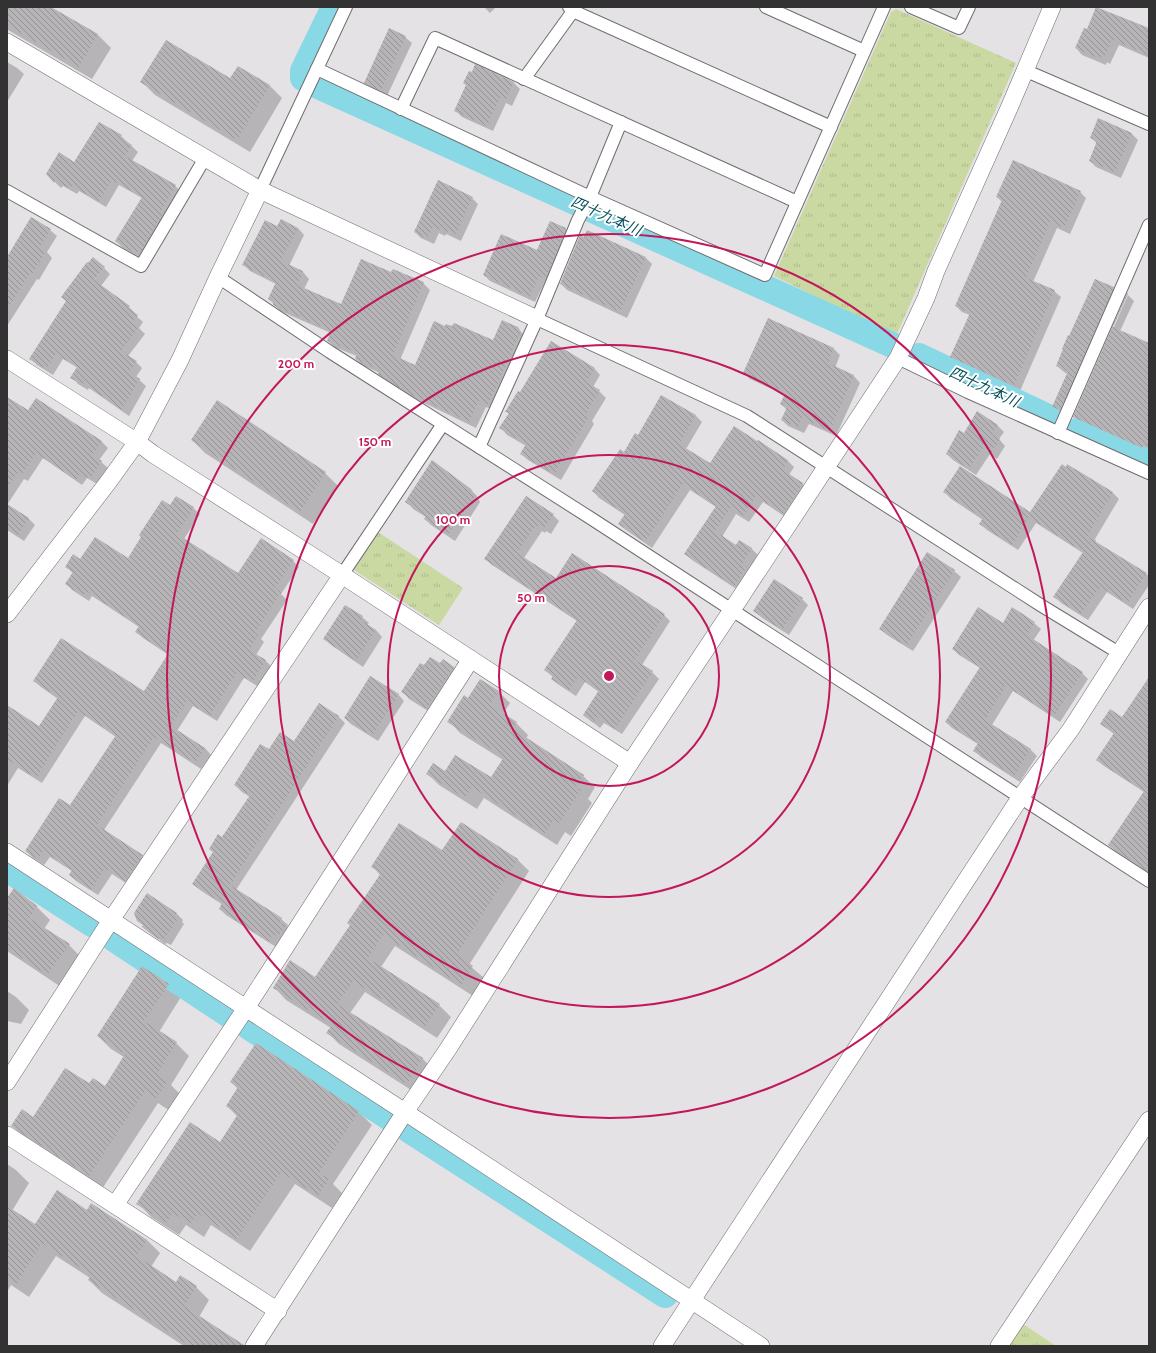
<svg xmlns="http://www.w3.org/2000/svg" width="1156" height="1353" viewBox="0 0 1156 1353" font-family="Cabin,'Noto Sans JP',sans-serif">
  <defs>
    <pattern id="grass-tufts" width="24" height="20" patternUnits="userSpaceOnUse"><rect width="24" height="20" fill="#cad8a2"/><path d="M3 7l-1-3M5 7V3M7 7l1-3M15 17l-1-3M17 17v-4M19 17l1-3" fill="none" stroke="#aeba8c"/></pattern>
    <pattern id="building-back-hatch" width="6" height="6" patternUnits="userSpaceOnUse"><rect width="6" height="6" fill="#b6b4b6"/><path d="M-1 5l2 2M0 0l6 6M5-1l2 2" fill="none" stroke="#959395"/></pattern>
  </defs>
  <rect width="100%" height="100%" fill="#e5e2e5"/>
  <g fill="url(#grass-tufts)">
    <polygon points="896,9 1016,63 896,336 774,276 891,12"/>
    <polygon points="378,532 463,588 439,625 354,570"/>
    <polygon points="1023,1324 1056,1346 1008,1346"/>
  </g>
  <g fill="#0003">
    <polygon points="7,7 49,7 98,35 111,48 92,79 8,30 7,29"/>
    <polygon points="484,7 496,7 490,13"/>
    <polygon points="1149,29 1149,58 1119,45 1110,64 1107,62 1106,65 1082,55 1076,48"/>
    <polygon points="405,37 412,43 387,96 372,89 365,83"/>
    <polygon points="7,62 17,68 24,74 7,102"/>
    <polygon points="230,80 269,85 282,98 250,152 155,95 142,82"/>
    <polygon points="514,83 520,89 512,106 506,103 493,131 462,117 456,111"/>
    <polygon points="1099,119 1132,134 1138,140 1121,178 1096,167 1090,161 1097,144 1091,137"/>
    <polygon points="121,136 138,152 132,161 175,186 182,192 141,258 122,247 116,241 142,198 119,185 106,207 79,191 77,194 63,186 61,188 47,174 75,163"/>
    <polygon points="1080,192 1086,198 1070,234 1057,228 1033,282 1054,291 1061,297 1020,391 958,363 951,357 970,315 962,312 956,306 1002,202 997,197"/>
    <polygon points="472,198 478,204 461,241 446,234 445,236 439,233 434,244 421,238 415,232"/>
    <polygon points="550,222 566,229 572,236 552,283 545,282 535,302 490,281 484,275 537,251"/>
    <polygon points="277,227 298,228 304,235 289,266 303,272 309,279 304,289 342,305 392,273 423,283 430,290 400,360 416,367 445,327 493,341 517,328 524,335 495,410 486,407 476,428 418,400 386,380 380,373 362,365 356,359 357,356 334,347 328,341 331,333 280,311 269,299 276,284 250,271 244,265"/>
    <polygon points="50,230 57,236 47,252 52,258 39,280 37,279 7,326 7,259"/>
    <polygon points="645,257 652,264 627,318 567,290 561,284"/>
    <polygon points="104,268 110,274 101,286 129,307 135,313 134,314 143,322 139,328 145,334 128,356 136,362 142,368 136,377 146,386 129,416 89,388 88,390 78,384 72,377 78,368 63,359 53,375 37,365 30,358"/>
    <polygon points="1113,288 1119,294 1066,416 1060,413 1053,407 1068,374 1064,372 1057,366 1069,337"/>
    <polygon points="1128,295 1134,301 1120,331 1149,344 1148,454 1081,423 1075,416"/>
    <polygon points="768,319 834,349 840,355 835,368 854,376 860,383 836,436 809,424 804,433 788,426 782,420 787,410 781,404 785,395 750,379 744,373"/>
    <polygon points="594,368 600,375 593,387 599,391 606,398 592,421 594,424 561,480 528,460 521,454 526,446 507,435 501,428 509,414 507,411 520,394"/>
    <polygon points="662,397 696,416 702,422 686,449 710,465 757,443 758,441 788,461 794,467 789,475 803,484 809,491 790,520 763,502 749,522 736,514 722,537 737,546 740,541 752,549 758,555 741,592 692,560 686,554 716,507 690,490 652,548 626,530 619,524 625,515 599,498 593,491 638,436"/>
    <polygon points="7,404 28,411 101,441 108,448 99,460 108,468 97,484 87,478 82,485 43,458 28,481 24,479 7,505"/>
    <polygon points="998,426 1004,432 999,439 1005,446 997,459 990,454 976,475 953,460 947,454 964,434"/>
    <polygon points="192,440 325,473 338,486 313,524 205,453"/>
    <polygon points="433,462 456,478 471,490 477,496 480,502 455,541 431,525 425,519 426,517 413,509 407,502"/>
    <polygon points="1067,466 1113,493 1119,499 1095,539 1096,541 1095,543 1149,576 1149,585 1133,609 1107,592 1088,620 1061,603 1055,596 1083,553 1036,523 1018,550 987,530 980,524 983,520 950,498 944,491 1031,514"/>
    <polygon points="527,497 553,515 559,521 551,534 546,531 545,533 542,531 524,558 556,579 664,615 670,621 642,665 652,672 659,679 622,734 604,723 600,728 584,715 599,692 585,682 576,696 559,685 552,679 553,677 545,670 577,621 492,565 486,559"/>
    <polygon points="7,505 28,518 35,525 24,541 7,530"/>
    <polygon points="170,506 193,508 200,514 184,539 238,574 293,561 299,567 281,594 287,600 261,639 264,642 256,655 266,661 272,667 259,687 244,678 217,721 193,706 177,731 205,748 211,755 201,769 161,743 104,830 142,856 148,862 132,887 112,874 98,895 76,881 70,875 72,871 50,857 44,865 33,858 26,851 70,807 116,737 85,716 42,783 18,768 7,786 7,707 39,728 58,699 41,687 34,681 144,693 169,655 143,638 137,632 139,627 92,596 89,601 72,590 66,583 73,573 66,567 81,560 128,559"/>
    <polygon points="954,571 961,577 913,651 887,635 880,628"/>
    <polygon points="802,599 808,605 789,635 761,617 755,611"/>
    <polygon points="1013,609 1034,623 1041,629 1033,641 1082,673 1088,679 1060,722 1013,691 992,725 1031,750 1037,756 1020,782 981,757 974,750 978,744 952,728 946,722 980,668 959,655 953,649 1003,624"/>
    <polygon points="362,617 369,623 367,625 376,630 382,637 363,667 331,645 325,639"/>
    <polygon points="424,667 454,667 460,674 433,714 409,699 403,692"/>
    <polygon points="1149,684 1149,873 1115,851 1109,845 1144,792 1104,766 1097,760 1114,734 1101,724 1123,719"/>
    <polygon points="498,691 510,703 503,714 516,723 528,735 526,739 583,776 595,787 588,799 592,803 571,836 565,832 557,845 484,798 477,809 439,785 428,774 445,772 491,778 503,760 460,733 449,721 469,699"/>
    <polygon points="398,694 404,701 378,741 351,724 345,718"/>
    <polygon points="339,717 345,723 236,890 281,919 288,925 287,928 291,933 276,947 226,915 220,909 223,905 200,890 193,884 250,797 242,792 235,785 269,750 294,742"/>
    <polygon points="461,823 518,860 529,871 469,965 484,978 473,996 395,946 381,967 439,1005 451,1017 437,1038 365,992 350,1013 423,1059 434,1071 419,1095 339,1044 328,1033 331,1028 286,1000 275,988 316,978 351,925 380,875 372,866 442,852"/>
    <polygon points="14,890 37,907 50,920 44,929 69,945 82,958 61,987 7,951 7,900"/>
    <polygon points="177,914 183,920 182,922 184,924 171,945 167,943 165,944 150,933 138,920"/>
    <polygon points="168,984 181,997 159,1032 176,1043 189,1056 171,1085 180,1094 170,1111 158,1103 102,1189 26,1139 12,1126 34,1118 90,1085 105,1087 124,1057 111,1049 98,1036"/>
    <polygon points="7,991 16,997 29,1010 21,1024 7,1021"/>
    <polygon points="256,1044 359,1112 372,1125 333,1184 342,1193 332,1208 295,1184 250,1251 211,1225 204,1237 186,1225 179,1235 151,1217 138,1203 220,1143 238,1117 227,1106 238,1089 231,1082"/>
    <polygon points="7,1164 16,1170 29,1183 12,1211 35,1226 87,1212 92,1205 147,1240 160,1253 151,1267 177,1283 196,1287 209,1300 199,1317 241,1346 184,1346 102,1293 89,1280 90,1278 56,1256 29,1297 11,1285 7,1292"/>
  </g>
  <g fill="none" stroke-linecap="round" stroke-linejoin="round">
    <g stroke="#89d8e6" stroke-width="26">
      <polyline points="303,78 303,71 334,7"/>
      <polyline points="320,87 892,345"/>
      <polyline points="919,356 1048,417"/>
      <polyline points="1080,430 1149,462"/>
      <polyline points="7,869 92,924"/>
      <polyline points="114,939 232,1017"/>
      <polyline points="249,1027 393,1120"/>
      <polyline points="409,1130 665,1295"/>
    </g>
  </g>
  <g fill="url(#building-back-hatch)">
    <polygon points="7,7 51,7 98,34 79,67 7,25"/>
    <polygon points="1096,7 1149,28 1149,56 1112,39 1104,58 1101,57 1100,59 1075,48 1084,28 1087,29"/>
    <polygon points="389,28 406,36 381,91 364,83"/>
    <polygon points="166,40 230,78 238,66 270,85 237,140 140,82"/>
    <polygon points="475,64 514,82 506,100 500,97 487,126 454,111 466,85 463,83 469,71 472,72"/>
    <polygon points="1098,118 1132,133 1115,172 1089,161 1097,141 1090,138"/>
    <polygon points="99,122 122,135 120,138 132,145 125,156 176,185 160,213 162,215 142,250 134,253 115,241 142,197 112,180 99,201 72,186 70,189 56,180 54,183 46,174 59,152 74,162"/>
    <polygon points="1013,160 1081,191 1064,228 1050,222 1026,278 1055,290 1014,386 950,357 970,313 955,306 1002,200 996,197"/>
    <polygon points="438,180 473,197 455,235 440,228 439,230 433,227 427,239 414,232"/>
    <polygon points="31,217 51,229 40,247 46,251 32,274 30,273 7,310 7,257"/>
    <polygon points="281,219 298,228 281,261 303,271 297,285 341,304 361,259 391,272 393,269 424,282 393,355 415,365 434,321 445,326 446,324 452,326 454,323 493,340 502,320 518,327 521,332 517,340 488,405 479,401 469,422 410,394 378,374 380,370 355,359 357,353 328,341 327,341 331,331 273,305 274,302 268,299 276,282 242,265 265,220 277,226"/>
    <polygon points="550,221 566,228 546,278 539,276 529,297 483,275 501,234 537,250"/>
    <polygon points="587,230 646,257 620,312 560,284 580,235 584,237"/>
    <polygon points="93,257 105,267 94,280 130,306 128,308 138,315 133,322 139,327 121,351 137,361 129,372 140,379 122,410 83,383 81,384 70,378 77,367 56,354 46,369 29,359 66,301 61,297 87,262 88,263"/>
    <polygon points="1095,279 1114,287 1060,410 1052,407 1068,371 1056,366 1063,349 1062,349 1068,335 1069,336"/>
    <polygon points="1127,293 1128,294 1113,327 1149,343 1149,449 1143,446 1142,448 1073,417"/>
    <polygon points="768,318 834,348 828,363 854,375 830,431 802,418 798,428 781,420 787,407 780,404 786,392 743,373"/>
    <polygon points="551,341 595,368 586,382 600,390 585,415 589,417 554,474 520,454 526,444 499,428 509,413 505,412 518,391 520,392"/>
    <polygon points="661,395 696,415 679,444 710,463 734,426 757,441 758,440 788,460 783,470 803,483 783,514 756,496 742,517 730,508 715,531 736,545 739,540 752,548 742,564 747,567 734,586 684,554 716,506 683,484 645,542 618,524 625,514 592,491 620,449 624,452 635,433 638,435"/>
    <polygon points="7,397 28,410 36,398 102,441 92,455 102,461 90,479 80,473 76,480 36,453 21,476 17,473 7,489"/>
    <polygon points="217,400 326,472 300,512 191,440"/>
    <polygon points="977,411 998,425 992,434 1000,439 991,453 983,448 969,469 946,454 959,430 964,433"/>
    <polygon points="432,460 467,486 471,489 475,496 448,535 424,519 426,516 405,502"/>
    <polygon points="1062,464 1066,467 1067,464 1113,492 1089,533 1091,534 1088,537 1147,573 1127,603 1100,587 1081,614 1053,597 1083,552 1029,517 1012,545 979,524 983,518 943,492 960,466 1030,512"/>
    <polygon points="176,496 194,507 177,534 238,573 261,538 294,560 275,588 281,592 255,633 258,635 249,650 266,660 252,682 237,672 210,716 187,701 171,726 205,748 195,763 154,737 97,825 143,855 125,881 105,868 91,890 69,875 72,870 43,851 38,859 25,851 59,798 70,805 116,735 78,711 36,778 7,759 7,705 39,726 58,697 33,681 61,638 144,691 168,654 135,632 139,626 86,591 83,596 65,584 73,572 65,567 73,554 80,559 95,537 128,558 141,537 139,535 162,500 170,505"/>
    <polygon points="526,496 554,514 544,528 539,525 538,527 536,525 517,553 556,578 572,553 665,614 635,660 653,671 615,729 597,717 593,723 583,715 599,690 578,677 569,691 551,679 553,676 544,670 577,620 484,559"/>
    <polygon points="7,504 29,518 18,535 7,529"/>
    <polygon points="927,552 955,570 906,646 879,629"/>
    <polygon points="774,579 803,598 782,630 753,611"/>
    <polygon points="345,605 363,616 361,620 376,630 356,661 323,639"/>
    <polygon points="978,607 1003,623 1012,607 1035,622 1027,635 1083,672 1054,716 1006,686 985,720 1031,749 1014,776 973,751 978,743 945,722 980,667 952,649"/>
    <polygon points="430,657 440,663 443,659 454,667 426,709 401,692 420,663 424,665"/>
    <polygon points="370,676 399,694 372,736 344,718"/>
    <polygon points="1149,677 1149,872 1108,845 1144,791 1096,760 1114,733 1100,724 1110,709 1122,717"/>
    <polygon points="480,679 499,691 490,705 517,722 513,729 584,775 576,787 581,790 558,825 553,821 544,834 472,787 465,798 426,774 433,763 445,771 455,755 491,777 504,757 447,722 464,695 468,698"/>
    <polygon points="319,703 339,716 230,885 282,918 280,923 286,926 278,937 273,934 269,942 219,909 222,903 192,884 213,852 209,849 218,834 222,837 250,795 234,785 260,744 269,749 280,732 294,741"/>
    <polygon points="461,822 518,859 457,954 473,966 461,985 383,935 368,958 440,1004 425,1027 353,981 337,1004 423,1058 407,1084 326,1033 332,1025 273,988 290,960 315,977 350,925 347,923 381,873 371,867 399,823 442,850"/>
    <polygon points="14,888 37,906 29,918 70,944 47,975 7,948 7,898"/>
    <polygon points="147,893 177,913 176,915 179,917 164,939 160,937 158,939 142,927 143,925 137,921 134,913"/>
    <polygon points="142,966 169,984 144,1021 177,1042 157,1074 168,1081 156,1098 145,1091 89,1176 11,1126 22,1109 33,1117 65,1068 89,1083 93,1078 105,1086 125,1054 97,1036"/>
    <polygon points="256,1043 359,1111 319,1173 329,1179 318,1196 281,1172 237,1239 198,1213 190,1224 173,1213 166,1223 136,1204 190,1122 220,1142 238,1114 226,1106 238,1087 230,1082"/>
    <polygon points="57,1190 87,1210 91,1203 147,1240 137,1256 176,1282 180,1275 197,1286 184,1306 244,1345 244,1346 190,1346 88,1280 91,1275 42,1243 16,1285 7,1279 7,1206 35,1224"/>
  </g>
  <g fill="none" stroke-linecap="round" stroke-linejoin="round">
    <g stroke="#6f6d70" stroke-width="14">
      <g id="street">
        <polyline points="569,7 573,11 831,127"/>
        <polyline points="766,7 864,51"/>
        <polyline points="911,7 959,28 969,7"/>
        <polyline points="317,69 590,197 765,275 884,7"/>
        <polyline points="1024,70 1149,124"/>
        <polyline points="524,79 576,7"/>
        <polyline points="401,109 435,38 797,202"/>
        <polyline points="621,122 590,197 578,220 537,319 747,416 1042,606 1119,653"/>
        <polyline points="260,190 346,7"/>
        <polyline points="7,191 141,266 205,158"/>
        <polyline points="218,277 330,352 592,519 1149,881"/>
        <polyline points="898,358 968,392 1149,473"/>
        <polyline points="1058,433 1149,225"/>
        <polyline points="479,447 537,319"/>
        <polyline points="342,575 443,424"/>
      </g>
    </g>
    <g stroke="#6f6d70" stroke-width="18">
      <g id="secondary">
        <polyline points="7,42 260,190 537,319"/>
        <polyline points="7,359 137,442 153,454 342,575 630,763"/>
        <polyline points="7,614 109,481 137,442 180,360 218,277 260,190"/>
        <polyline points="7,852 405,1112 761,1346"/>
        <polyline points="7,1082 111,920 342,575"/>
        <polyline points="7,1135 278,1311"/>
        <polyline points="115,1205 246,1008 471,659"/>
        <polyline points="254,1346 405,1112 448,1049 630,763 732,610 898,358 926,298 936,271 1010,106 1052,7"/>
        <polyline points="662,1346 1020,798 1071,729 1149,607"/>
        <polyline points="999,1346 1149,1120"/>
      </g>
    </g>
    <use href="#street" stroke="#fff" stroke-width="12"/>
    <use href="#secondary" stroke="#fff" stroke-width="17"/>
  </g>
  <g fill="none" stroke="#c2185b" stroke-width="2">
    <circle cx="609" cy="676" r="110"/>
    <circle cx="609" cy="676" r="221"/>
    <circle cx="609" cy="676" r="331"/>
    <circle cx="609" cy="676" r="442"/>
  </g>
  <g text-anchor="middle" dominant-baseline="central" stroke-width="4" stroke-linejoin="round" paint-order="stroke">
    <g font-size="15" font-style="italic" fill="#09515b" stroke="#fff">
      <text transform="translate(606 216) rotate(24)">四十九本川</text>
      <text transform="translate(984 387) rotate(25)">四十九本川</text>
    </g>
  </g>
  <circle cx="609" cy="676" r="6" fill="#c2185b" stroke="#fff" stroke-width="2"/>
  <g font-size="12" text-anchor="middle" font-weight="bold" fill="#c2185b" stroke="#fff" stroke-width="4" stroke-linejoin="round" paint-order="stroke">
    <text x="296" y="368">200 m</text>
    <text x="375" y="446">150 m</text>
    <text x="453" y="524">100 m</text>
    <text x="531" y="602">50 m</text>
  </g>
  <rect width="1156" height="1353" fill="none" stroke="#333233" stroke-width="16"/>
</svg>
